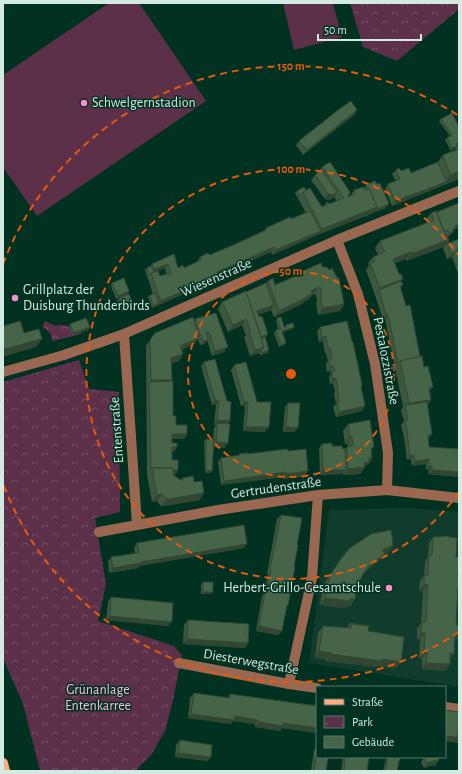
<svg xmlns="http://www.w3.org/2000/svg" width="462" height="774" viewBox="0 0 462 774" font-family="'Alegreya Sans',sans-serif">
  <defs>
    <pattern id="park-crowns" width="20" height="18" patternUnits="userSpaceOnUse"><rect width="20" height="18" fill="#5d304a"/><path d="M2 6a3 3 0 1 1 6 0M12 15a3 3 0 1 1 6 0" fill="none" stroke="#734e64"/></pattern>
  </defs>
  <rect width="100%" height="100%" fill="#003121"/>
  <polygon fill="#0f3c2d" points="407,508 459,512 459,687 309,663 329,510"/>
  <g fill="url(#park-crowns)">
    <polygon points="350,3 459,3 459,9 397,61 363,47"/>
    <polygon points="45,321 56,326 61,325 69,326 81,332 81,334 53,341 50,333 44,328 43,325"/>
    <polygon points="79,360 89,389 119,392 120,512 95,518 106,584 98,621 174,646 182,655 173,700 165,731 151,755 135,771 40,770 23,704 3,658 3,382"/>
  </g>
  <g fill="#5d304a">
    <polygon points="109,3 139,3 206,101 37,216 3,167 3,75"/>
    <polygon points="283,3 333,3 342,37 294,50"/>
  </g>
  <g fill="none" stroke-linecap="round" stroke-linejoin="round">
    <g stroke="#9a6750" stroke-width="10">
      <polyline points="337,240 358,294 375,364 388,453 387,490"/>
      <polyline points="124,334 137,525"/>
      <polyline points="3,372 64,355 124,334 337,240 459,191"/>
      <polyline points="99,532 218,510 318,495 387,490 459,498"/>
      <polyline points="179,663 289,684 317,688"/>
      <polyline points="289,684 312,578 318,495"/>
      <polyline points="445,707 459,709"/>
    </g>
    <polyline stroke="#ffac84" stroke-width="10" points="3,763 5,771"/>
  </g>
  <g fill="#3c573e" fill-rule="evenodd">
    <polygon points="357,110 354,115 303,155 296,145 299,141"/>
    <polygon points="441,119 459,127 459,179 392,206 385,189 388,184 396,181 392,174 396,170 411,173 438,162 443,155 456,150 455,148 451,151 445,140 447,138 450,136 439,121"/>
    <path d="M 322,167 L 348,197 L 350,196 L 354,190 L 364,188 L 366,185 L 386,208 L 317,235 L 272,255 L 271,252 L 218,275 L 215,280 L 152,308 L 148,297 L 150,295 L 153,294 L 145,270 L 147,268 L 151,266 L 152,264 L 174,254 L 178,268 L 184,268 L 197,262 L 200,257 L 210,255 L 264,231 L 266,228 L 306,213 L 295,193 L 297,191 L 306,190 L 322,207 L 326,203 L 329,204 L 337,201 L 334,197 L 330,200 L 325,199 L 311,180 L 315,175 ZM 165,268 L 166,274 L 160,276 L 158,271 Z"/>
    <polygon points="437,212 455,229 453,233 451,234 448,237 448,243 459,239 459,276 452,257 447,259 443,248 446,244 444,245 443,247 406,261 406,259 394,263 403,285 400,288 430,392 428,405 428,439 429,447 459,449 459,477 428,474 429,470 426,470 426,464 412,466 411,460 407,460 404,437 401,425 404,421 401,410 403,407 385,319 383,319 375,295 366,270 369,265 368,263 373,257 378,255 375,248 380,241 428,223 426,219 431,213"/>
    <polygon points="322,267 344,304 340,311 318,315 316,303 317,301 316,295 314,294 311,296 308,300 303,302 302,304 274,317 271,310 258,315 268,334 265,338 268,353 260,355 259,353 250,356 244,337 246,335 242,325 228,332 218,309 222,302 246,292 266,283 268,281 275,285 303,273 305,270"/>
    <polygon points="112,283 128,294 116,299 111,286"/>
    <polygon points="119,298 134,305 132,307 122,312 117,301"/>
    <polygon points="216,313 224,352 212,356 207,340 204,344 200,345 198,339 194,344 182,350 183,354 179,361 172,363 172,380 170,381 173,416 176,425 187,434 184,439 172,439 172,443 177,447 174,452 172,452 172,460 178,470 175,475 174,475 174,476 181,480 182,478 194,482 200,500 164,506 161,506 159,504 157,501 152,502 147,475 146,346 155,333 194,321 195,319"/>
    <polygon points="277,318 284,327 286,325 294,327 292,329 282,333 284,345 279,347 274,333 276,330 278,329 276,321"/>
    <polygon points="70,324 90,327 88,330 72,335 69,326"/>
    <polygon points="320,327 352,342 362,385 361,387 362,411 336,417 333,407 336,404 334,394 335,392 333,383 330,384 329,377 331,374 330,371 327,372 326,364 328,361 326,353 325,353 323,341 319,342 317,332"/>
    <polygon points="204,362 228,424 225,448 214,447 210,473 205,473 204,442 206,439 213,440 214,428 216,425 214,425 216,405 212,405 201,366"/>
    <polygon points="234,365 257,402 265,432 243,431 245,406 241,406 231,370"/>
    <polygon points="288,403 294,432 283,432 285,407"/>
    <polygon points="348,424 374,447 371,450 372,458 368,465 366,465 360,474 343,475 343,474 320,475 319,448 322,444 343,449 345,449 347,447 348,447 347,444 345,444 343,431"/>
    <polygon points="288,451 305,476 283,479 283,477 221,485 218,462 221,458 239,455 239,454"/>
    <polygon points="281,515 297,545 288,605 286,608 282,631 278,635 256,631 262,596 266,592 266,589 265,589 268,574 267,574 277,519"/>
    <polygon points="433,537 456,557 457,591 456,624 456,625 459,625 459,639 455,639 450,659 450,664 445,671 422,669 422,659 419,658 420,640 417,639 417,629 421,623 423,591 419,591 420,581 424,576 425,562 428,557 429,543"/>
    <polygon points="137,543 244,548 139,566 138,568 109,573 108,562 111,557 135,553 134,548"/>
    <polygon points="393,545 389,552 385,553 380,560 368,569 362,575 351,606 347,606 345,608 320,605 322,592 326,581 340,560"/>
    <polygon points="203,582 213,592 211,594 201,594 201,584"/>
    <polygon points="111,597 168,626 106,620 108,602"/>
    <polygon points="188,620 248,643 245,648 183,644 184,625"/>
    <polygon points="350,623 368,631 396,668 378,666 377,667 326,661 326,659 315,658 318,633 323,626 348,628 348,625"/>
    <polygon points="194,693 228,698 230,694 314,705 317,702 316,733 282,728 280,731 255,727 255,724 233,721 231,724 188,718 190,698"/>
    <polygon points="459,712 459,743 445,741"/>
    <polygon points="180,740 208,761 175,757 176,745"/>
    <polygon points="317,746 326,771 311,771 314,750"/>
    <polygon points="343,757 369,757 367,771 341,771"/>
    <polygon points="387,757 400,757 397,771 383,771 386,759"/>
    <polygon points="424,758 438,761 435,766 430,766 424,768 421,762"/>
  </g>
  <g fill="#314732">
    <polygon points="357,110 354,115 303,155 307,150"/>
    <polygon points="457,146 455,148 451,151 452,148"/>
    <polygon points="459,171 459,179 392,206 395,201 446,182 450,175"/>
    <polygon points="337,192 334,197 330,200 325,199 328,194"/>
    <polygon points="389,204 386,208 317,235 272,255 275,250 321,231 322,229 377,207"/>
    <polygon points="459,224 459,228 455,229 449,236 447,237 455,226"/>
    <polygon points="447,240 449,241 448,243 444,245 443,247 406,261 411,254"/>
    <polygon points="274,247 271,252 214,277 217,272"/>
    <polygon points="411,252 406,259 388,266 393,259"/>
    <polygon points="455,252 452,257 447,259 451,254"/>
    <polygon points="168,264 165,268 151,273 154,269"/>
    <polygon points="218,275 215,280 152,308 153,306 159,303 161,301"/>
    <polygon points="403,279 398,286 379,290 380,288"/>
    <polygon points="319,287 314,294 311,296 308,300 303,302 302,304 274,317 279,311 311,291"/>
    <polygon points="129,291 128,294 116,299 118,296"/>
    <polygon points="344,304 340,311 318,315 323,308"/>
    <polygon points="134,305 132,307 122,312 124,310"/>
    <polygon points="274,305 271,310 254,316 257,311"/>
    <polygon points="388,314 385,319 383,319 386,315"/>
    <polygon points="246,319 242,325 228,332 233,325"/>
    <polygon points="90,327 88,330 72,335 74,333"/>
    <polygon points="294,327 292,329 280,333 282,331"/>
    <polygon points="268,334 265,339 259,337"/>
    <polygon points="200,335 201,335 194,344 175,353 180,346 198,338"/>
    <polygon points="326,336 323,341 319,342 322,337"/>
    <polygon points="42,339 36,347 3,357 3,352 5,349"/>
    <polygon points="208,340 204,344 200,345 203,341"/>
    <polygon points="286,343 284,345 279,347 281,345"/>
    <polygon points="228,347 224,352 212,356 215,351"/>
    <polygon points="264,347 259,353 250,356 255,350"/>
    <polygon points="269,350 268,353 260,355 262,353"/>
    <polygon points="183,354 179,361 167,365 171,358"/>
    <polygon points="333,366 330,371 327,372 331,367"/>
    <polygon points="336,378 333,383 330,384 333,379"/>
    <polygon points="151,380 172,380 167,386 149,382"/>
    <polygon points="433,387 428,394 429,388"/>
    <polygon points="215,400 219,401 216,405 212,405"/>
    <polygon points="431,400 427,407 405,408 409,403"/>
    <polygon points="244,402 248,402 245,406 241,406"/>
    <polygon points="365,406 362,411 336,417 339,412"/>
    <polygon points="217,420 230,421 227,426 217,423 216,425 214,425"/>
    <polygon points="246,427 269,427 265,432 243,431"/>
    <polygon points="286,427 298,428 294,432 283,432"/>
    <polygon points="172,434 187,434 184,439 169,439"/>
    <polygon points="432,434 429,439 428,435"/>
    <polygon points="350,437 352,437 347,444 345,444"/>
    <polygon points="216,442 228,443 225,448 212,447"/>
    <polygon points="172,447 177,447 174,452 169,452"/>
    <polygon points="414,455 411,460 407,460 410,456"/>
    <polygon points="369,458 372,458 368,465 366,465 360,474 343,475 348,469 364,462"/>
    <polygon points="429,459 426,464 412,466 415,461"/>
    <polygon points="429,466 432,466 429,470 426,470"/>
    <polygon points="152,470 178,470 175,475 153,475"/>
    <polygon points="206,470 212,471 210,473 205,473"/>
    <polygon points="323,470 346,470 343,474 320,475"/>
    <polygon points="432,470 459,472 459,477 428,474"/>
    <polygon points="308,471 305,476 283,479 286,474"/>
    <polygon points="286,472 283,477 221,485 224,481"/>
    <polygon points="204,493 200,500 164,506 161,506 166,499"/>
    <polygon points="162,494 157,501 152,502 157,495"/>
    <polygon points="247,544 244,548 139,566 138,568 109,573 113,568 141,562"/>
    <polygon points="393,545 389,552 377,556 382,550"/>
    <polygon points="385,554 380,560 368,569 360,578 365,571 372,563"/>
    <polygon points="424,584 428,585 423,591 419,591"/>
    <polygon points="268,585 269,585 266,589 265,589"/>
    <polygon points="459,585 459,591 455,591 453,593"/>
    <polygon points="203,592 213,592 211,594 201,594"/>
    <polygon points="325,598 350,599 355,599 351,606 347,606 345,608 320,605"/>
    <polygon points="110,616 172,622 168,626 106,620"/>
    <polygon points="259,626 282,631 278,635 256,631"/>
    <polygon points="421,633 425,633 420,640 417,639"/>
    <polygon points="456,633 459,633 459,639 452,639"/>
    <polygon points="187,639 248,643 245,648 183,644"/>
    <polygon points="319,651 331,653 326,659 315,658"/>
    <polygon points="424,652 427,652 422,659 419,658"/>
    <polygon points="450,653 454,654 449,660"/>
    <polygon points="331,654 382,659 401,662 396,668 378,666 377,667 326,661"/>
    <polygon points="426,663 450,664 445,671 422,669"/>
    <polygon points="191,714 235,716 258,720 255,724 233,721 231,724 188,718"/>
    <polygon points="258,722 283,723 317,728 317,732 316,733 282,728 280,731 255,727"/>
    <polygon points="459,734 459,743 445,741 445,736 457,737"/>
    <polygon points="178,753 211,757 208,761 175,757"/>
    <polygon points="433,761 438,761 435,766 430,766 424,768 427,763"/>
  </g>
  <g fill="#466548" stroke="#314732">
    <polygon points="351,101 357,110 307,150 299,141 338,110"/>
    <polygon points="452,113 459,127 459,141 456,144 457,146 452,148 447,138 452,135 441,119"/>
    <polygon points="459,149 459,171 450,175 443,155"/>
    <polygon points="330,162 350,192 348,197 355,194 354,190 363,187 365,190 369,188 377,207 322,229 303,192 310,188 322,207 327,205 326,203 328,202 329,204 344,198 322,167"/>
    <polygon points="438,162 446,182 395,201 388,184 400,179 396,170 399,168 401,171 409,168 411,173"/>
    <polygon points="321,169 337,192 333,195 328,194 315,175"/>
    <polygon points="375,181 376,184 379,183 381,185 389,204 375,210 377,207 369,188 367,189 366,185"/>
    <polygon points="304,187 306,190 303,192 300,196 297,191"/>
    <polygon points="459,203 459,224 455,226 456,228 452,230 453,232 450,233 449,231 447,232 447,230 444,231 437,212"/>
    <polygon points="310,211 321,231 275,250 274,247 217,272 218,275 161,301 151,273 158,271 160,276 167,274 168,275 171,274 168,264 154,269 152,264 174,254 178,268 183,265 184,268 201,260 200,257 208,253 210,255 238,243 266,230 266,228 290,217 291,219"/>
    <polygon points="436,211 447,240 411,254 411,252 393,259 399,274 401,274 403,279 380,288 370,263 375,261 373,257 385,252 380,241 434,220 431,213"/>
    <polygon points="446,236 447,236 449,241 446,242 447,240"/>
    <polygon points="459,239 459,246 455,252 451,254 447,244"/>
    <polygon points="321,263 322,267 326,267 330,270 332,268 338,279 339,278 344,304 323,308 320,296 322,296 321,288 319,287 311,291 312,294 307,296 307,297 279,311 268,281 273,278 275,285 305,272 305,270"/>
    <polygon points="151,266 154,272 151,273 149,275 147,268"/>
    <polygon points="124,278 129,291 118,296 112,283"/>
    <polygon points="401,281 403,285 400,286 406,306 410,305 420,357 400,361 398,363 388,314 386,315 379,290"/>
    <polygon points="266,283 274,305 257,311 259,317 262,316 268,334 261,337 246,292"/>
    <polygon points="246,291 264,347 255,350 249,331 251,330 246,319 233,325 222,302"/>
    <polygon points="155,293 159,303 153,306 150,295"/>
    <polygon points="129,294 134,305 124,310 119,298"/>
    <polygon points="216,313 228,347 215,351 209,332 206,333 208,340 203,341 201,335 200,335 195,319"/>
    <polygon points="193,317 199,338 180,346 183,354 171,358 172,380 151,380 150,340 155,333"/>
    <polygon points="281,317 284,327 287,327 286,325 293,323 294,327 282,331 286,343 281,345 276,330 281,329 277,318"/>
    <polygon points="86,318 90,327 74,333 70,324"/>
    <polygon points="20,321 24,333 39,329 42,339 5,349 4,348 3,348 3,326"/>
    <polygon points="347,321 352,342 353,342 362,385 361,386 365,406 339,412 337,402 339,402 337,389 338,389 336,378 333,379 332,372 335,371 333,366 331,367 329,360 332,359 330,348 328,349 326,336 322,337 320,327"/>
    <polygon points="265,337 269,350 262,353 261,351 264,347 261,338"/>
    <polygon points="422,356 424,367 428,366 433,387 429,388 431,400 409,403 400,361"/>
    <polygon points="215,359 227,401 231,402 230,421 217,420 219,401 215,400 204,362"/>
    <polygon points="246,362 257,402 271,402 269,427 246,427 248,402 244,402 234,365"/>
    <polygon points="173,381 173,416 176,416 176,425 187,425 187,434 172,434 172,443 177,443 177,447 172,447 172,460 178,460 178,470 173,470 173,468 152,468 151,470 149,382"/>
    <polygon points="427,402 432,434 428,435 429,447 459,449 459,472 432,470 432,466 429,466 429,459 415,461 414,455 410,456 407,432 405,420 408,420 405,405"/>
    <polygon points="288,403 300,403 298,428 286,427"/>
    <polygon points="370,420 374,447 371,448 372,458 369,458 369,461 367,463 364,462 365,467 348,469 347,447 352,446 353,445 352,437 350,437 348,424"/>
    <polygon points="217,423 230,424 228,443 216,442"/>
    <polygon points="206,439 214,440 212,471 206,470"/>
    <polygon points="332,443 332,446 342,446 343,449 345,449 346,470 323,470 322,444"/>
    <polygon points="286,449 287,449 288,451 306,449 308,471 286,474 286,472 224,481 221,458 240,455 239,454 248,453 248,454"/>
    <polygon points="152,468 173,468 174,476 181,480 183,480 182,478 193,476 194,482 202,481 204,493 168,499 164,498 162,494 157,495"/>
    <polygon points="281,515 302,518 297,545 298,545 294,567 295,567 288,605 287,605 286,610 282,631 259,626 265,592 268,592 269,585 268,585 271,570 270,569"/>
    <polygon points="244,525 247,544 141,562 141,563 113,568 111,557 139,553 137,543"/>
    <polygon points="391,530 393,545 382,550 385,554 372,563 365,571 361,578 357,586 355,599 350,599 350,601 325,598 327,586 331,574 340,560 350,548 371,534"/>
    <polygon points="448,536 449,537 457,538 456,557 459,557 458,576 459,577 459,586 458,586 456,624 457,624 456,625 459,625 459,633 456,633 456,634 455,634 454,654 450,653 450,664 426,663 427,652 424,652 425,633 421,633 422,622 426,622 428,585 424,584 424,575 428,575 429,555 432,555 433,537"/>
    <rect x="203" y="582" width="10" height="10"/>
    <polygon points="111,597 173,603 172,622 110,616"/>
    <polygon points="188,620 249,624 248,643 187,639"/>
    <polygon points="350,623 366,625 366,626 352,624 349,628"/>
    <polygon points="352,624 369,626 368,631 404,637 401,662 382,659 381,661 331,654 331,653 319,651 323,626 351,628"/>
    <polygon points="194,693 230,698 230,694 316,706 317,702 317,728 283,723 283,726 258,722 258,720 235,716 234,720 191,714"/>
    <polygon points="445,710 459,712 459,723 457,737 445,736"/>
    <polygon points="180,740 212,745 211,757 178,753"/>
    <polygon points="317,749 317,757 328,757 326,771 314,771"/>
    <polygon points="345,757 369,757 367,771 344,771"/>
    <polygon points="388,757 400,757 397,771 385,771"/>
    <polygon points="426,757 439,757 438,761 433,761 427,763 424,758"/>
  </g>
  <g fill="none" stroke="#e8590c" stroke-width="2" stroke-dasharray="7 5">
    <circle cx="291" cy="374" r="103"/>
    <path d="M459 492A205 205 0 1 1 459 256"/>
    <path d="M459 632A308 308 0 0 1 3 484M3 264A308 308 0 0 1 459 116"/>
  </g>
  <g fill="#f890cb" stroke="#003121" stroke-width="1.5">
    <circle cx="84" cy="103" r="4"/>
    <circle cx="15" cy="298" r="4"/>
    <circle cx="389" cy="588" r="4"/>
  </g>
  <g text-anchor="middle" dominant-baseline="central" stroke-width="3" stroke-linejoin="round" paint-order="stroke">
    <g font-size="14" fill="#d2eadf" stroke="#003121" text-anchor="start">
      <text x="92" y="103">Schwelgernstadion</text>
      <text x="23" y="290">Grillplatz der<tspan x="23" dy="16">Duisburg Thunderbirds</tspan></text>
      <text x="381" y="588" text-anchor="end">Herbert-Grillo-Gesamtschule</text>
    </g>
    <g font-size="14" fill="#d2eadf" stroke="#003121">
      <text transform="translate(216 278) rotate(-24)">Wiesenstraße</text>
      <text transform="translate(386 361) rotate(79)">Pestalozzistraße</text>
      <text transform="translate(117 430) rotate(-94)">Entenstraße</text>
      <text transform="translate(276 488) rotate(-8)">Gertrudenstraße</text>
      <text transform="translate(251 662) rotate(10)">Diesterwegstraße</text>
    </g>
    <g font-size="14" fill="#fbbede" stroke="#003121">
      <text x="98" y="690">Grünanlage<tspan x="98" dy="16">Entenkarree</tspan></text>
    </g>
  </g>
  <circle cx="291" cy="374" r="6" fill="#e8590c" stroke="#003121" stroke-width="2"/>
  <g font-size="12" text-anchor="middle" font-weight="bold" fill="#e8590c" stroke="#003121" stroke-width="3" stroke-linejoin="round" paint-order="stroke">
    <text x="291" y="70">150 m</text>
    <text x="291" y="173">100 m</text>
    <text x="291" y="275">50 m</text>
  </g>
  <rect width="462" height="774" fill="none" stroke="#d2eadf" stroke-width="8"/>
  <rect x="316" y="686" width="130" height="72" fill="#003121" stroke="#547b6d"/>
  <rect x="324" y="699" width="20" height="6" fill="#ffac84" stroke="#547b6d"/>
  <text x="352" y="706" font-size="12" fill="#d2eadf">Straße</text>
  <rect x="324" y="716" width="20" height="12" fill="url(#park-crowns)" stroke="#547b6d"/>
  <text x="352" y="726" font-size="12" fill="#d2eadf">Park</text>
  <rect x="324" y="736" width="20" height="12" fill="#466548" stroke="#547b6d"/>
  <text x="352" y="746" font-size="12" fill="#d2eadf">Gebäude</text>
  <path d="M318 34v6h103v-6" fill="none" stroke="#d2eadf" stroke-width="2"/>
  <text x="324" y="34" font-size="12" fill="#d2eadf" stroke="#003121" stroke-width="3" paint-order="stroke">50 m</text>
</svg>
